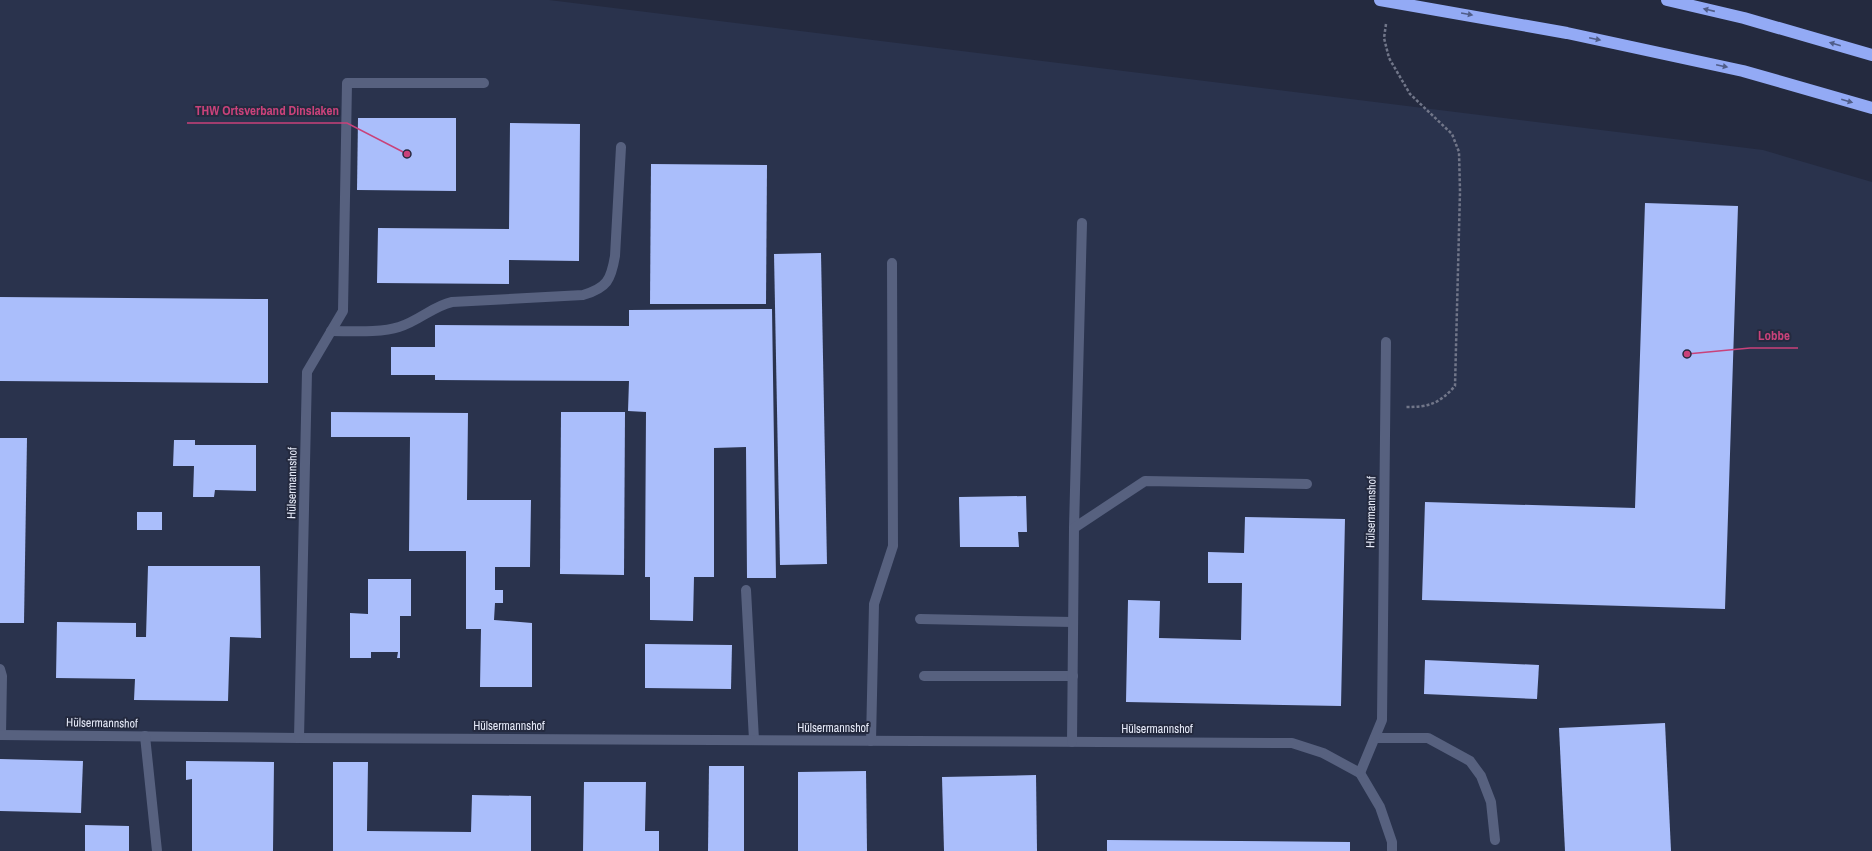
<svg xmlns="http://www.w3.org/2000/svg" width="1872" height="851" viewBox="0 0 1872 851" font-family="'Archivo Narrow',sans-serif">
  <rect width="100%" height="100%" fill="#242a3f"/>
  <polygon fill="#2a334d" points="0,0 549,0 1763,150 1872,182 1872,851 0,851"/>
  <g fill="#aabefb">
    <polygon points="358,118 456,118 456,191 357,190"/>
    <polygon points="510,123 580,124 579,261 509,260 509,284 377,283 378,228 509,229"/>
    <polygon points="651,164 767,165 766,304 650,304"/>
    <polygon points="1645,203 1738,206 1725,609 1422,600 1425,502 1635,508"/>
    <polygon points="821,253 827,564 780,565 774,254"/>
    <polygon points="0,297 268,299 268,383 0,381"/>
    <polygon points="772,309 776,578 747,578 746,447 714,448 714,577 694,577 693,621 650,620 650,577 645,577 646,412 628,411 629,381 435,380 435,375 391,375 391,347 435,347 435,325 629,326 629,310"/>
    <polygon points="331,412 468,413 467,500 531,500 530,567 495,567 495,590 503,590 503,603 495,603 494,620 532,623 532,687 480,687 481,629 466,629 466,551 409,551 410,437 331,437"/>
    <polygon points="561,412 625,412 624,575 560,574"/>
    <polygon points="0,438 27,438 24,623 0,623"/>
    <polygon points="174,440 195,440 195,445 256,445 256,491 215,490 214,497 193,497 194,466 173,466"/>
    <polygon points="1026,496 1027,532 1018,532 1019,547 960,547 959,497"/>
    <rect x="137" y="512" width="25" height="18"/>
    <polygon points="1245,517 1345,519 1341,706 1126,702 1128,600 1160,601 1159,638 1241,640 1242,583 1208,583 1208,552 1244,553"/>
    <polygon points="148,566 260,566 261,638 230,637 228,701 134,700 135,679 56,678 57,622 136,623 136,637 146,637"/>
    <polygon points="368,579 411,579 411,616 400,616 400,658 397,658 398,652 371,652 371,658 350,658 350,613 368,614"/>
    <polygon points="645,644 732,645 731,689 645,688"/>
    <polygon points="1425,660 1539,665 1537,699 1424,694"/>
    <polygon points="1665,723 1671,851 1565,851 1559,728"/>
    <polygon points="0,759 83,761 81,813 0,811"/>
    <polygon points="186,761 274,762 273,851 192,851 192,779 186,780"/>
    <polygon points="333,762 368,762 367,831 471,832 472,795 531,796 531,851 333,851"/>
    <polygon points="709,766 744,766 744,851 708,851"/>
    <polygon points="866,771 867,851 798,851 798,772"/>
    <polygon points="1036,775 1037,851 944,851 942,777"/>
    <polygon points="584,782 646,782 645,831 659,831 659,851 583,851"/>
    <polygon points="85,825 129,826 129,851 85,851"/>
    <polygon points="1107,840 1350,842 1350,851 1107,851"/>
  </g>
  <g fill="none" stroke-linecap="round" stroke-linejoin="round">
    <path stroke="#717689" stroke-width="2.5" stroke-dasharray="3 2" stroke-linecap="butt" d="M 1386,24 L 1384,38 L 1389,58 L 1410,94 L 1452,134 L 1459,152 L 1460,191 L 1455,386 C 1439,404 1429,407 1405,407"/>
    <g stroke="#57617f" stroke-width="10">
      <path d="M 331,331 C 351,331 381,333 399,327 C 419,321 433,306 452,302 L 583,295 C 607,288 611,280 615,256 L 621,147"/>
      <polyline points="1074,528 1082,223"/>
      <polyline points="746,590 754,740"/>
      <polyline points="920,619 1073,622"/>
      <polyline points="0,669 2,676 1,735"/>
      <polyline points="924,676 1073,676"/>
      <polyline points="0,735 299,738 1292,743 1323,753 1360,773 1380,807 1392,842 1392,851"/>
      <polyline points="145,736 157,851"/>
      <polyline points="299,738 307,372 343,311 347,83 484,83"/>
      <polyline points="1375,738 1428,738 1470,761 1481,776 1491,802 1495,840"/>
      <polyline points="871,741 874,604 893,546 892,263"/>
      <polyline points="1072,742 1074,528 1145,481 1307,484"/>
      <polyline points="1360,773 1382,720 1386,342"/>
    </g>
    <g stroke="#93aaf5" stroke-width="12">
      <polyline points="1380,0 1567,33 1743,71 1872,108"/>
      <polyline points="1667,0 1744,18 1872,55"/>
    </g>
  </g>
  <defs><path id="oneway-solid" d="M-6-.8H1V-3.2L6.5 0L1 3.2V.8H-6Z"/></defs>
  <g fill="#505d88">
    <use href="#oneway-solid" transform="translate(1709 10) rotate(-167)"/>
    <use href="#oneway-solid" transform="translate(1467 14) rotate(10)"/>
    <use href="#oneway-solid" transform="translate(1595 39) rotate(12)"/>
    <use href="#oneway-solid" transform="translate(1835 44) rotate(-164)"/>
    <use href="#oneway-solid" transform="translate(1722 66) rotate(12)"/>
    <use href="#oneway-solid" transform="translate(1847 101) rotate(16)"/>
  </g>
  <g text-anchor="middle" dominant-baseline="central" stroke-width="4" stroke-linejoin="round" paint-order="stroke">
    <g font-size="12" fill="#e5e9f7" stroke="#242a3f">
      <text transform="translate(292 483) rotate(-89)">Hülsermannshof</text>
      <text transform="translate(1371 512) rotate(-89)">Hülsermannshof</text>
      <text transform="translate(102 723) rotate(1)">Hülsermannshof</text>
      <text x="509" y="726">Hülsermannshof</text>
      <text x="833" y="728">Hülsermannshof</text>
      <text x="1157" y="729">Hülsermannshof</text>
    </g>
  </g>
  <path fill="none" stroke="#c9427a" stroke-width="1.5" d="M407 154L347 123H187M1687 354L1750 348H1798"/>
  <g fill="#c9427a" stroke="#242a3f" stroke-width="1.5">
    <circle cx="407" cy="154" r="4"/>
    <circle cx="1687" cy="354" r="4"/>
  </g>
  <g font-size="13" text-anchor="middle" font-weight="bold" fill="#c9427a" stroke="#242a3f" stroke-width="4" stroke-linejoin="round" paint-order="stroke">
    <text x="267" y="115">THW Ortsverband Dinslaken</text>
    <text x="1774" y="340">Lobbe</text>
  </g>
</svg>
